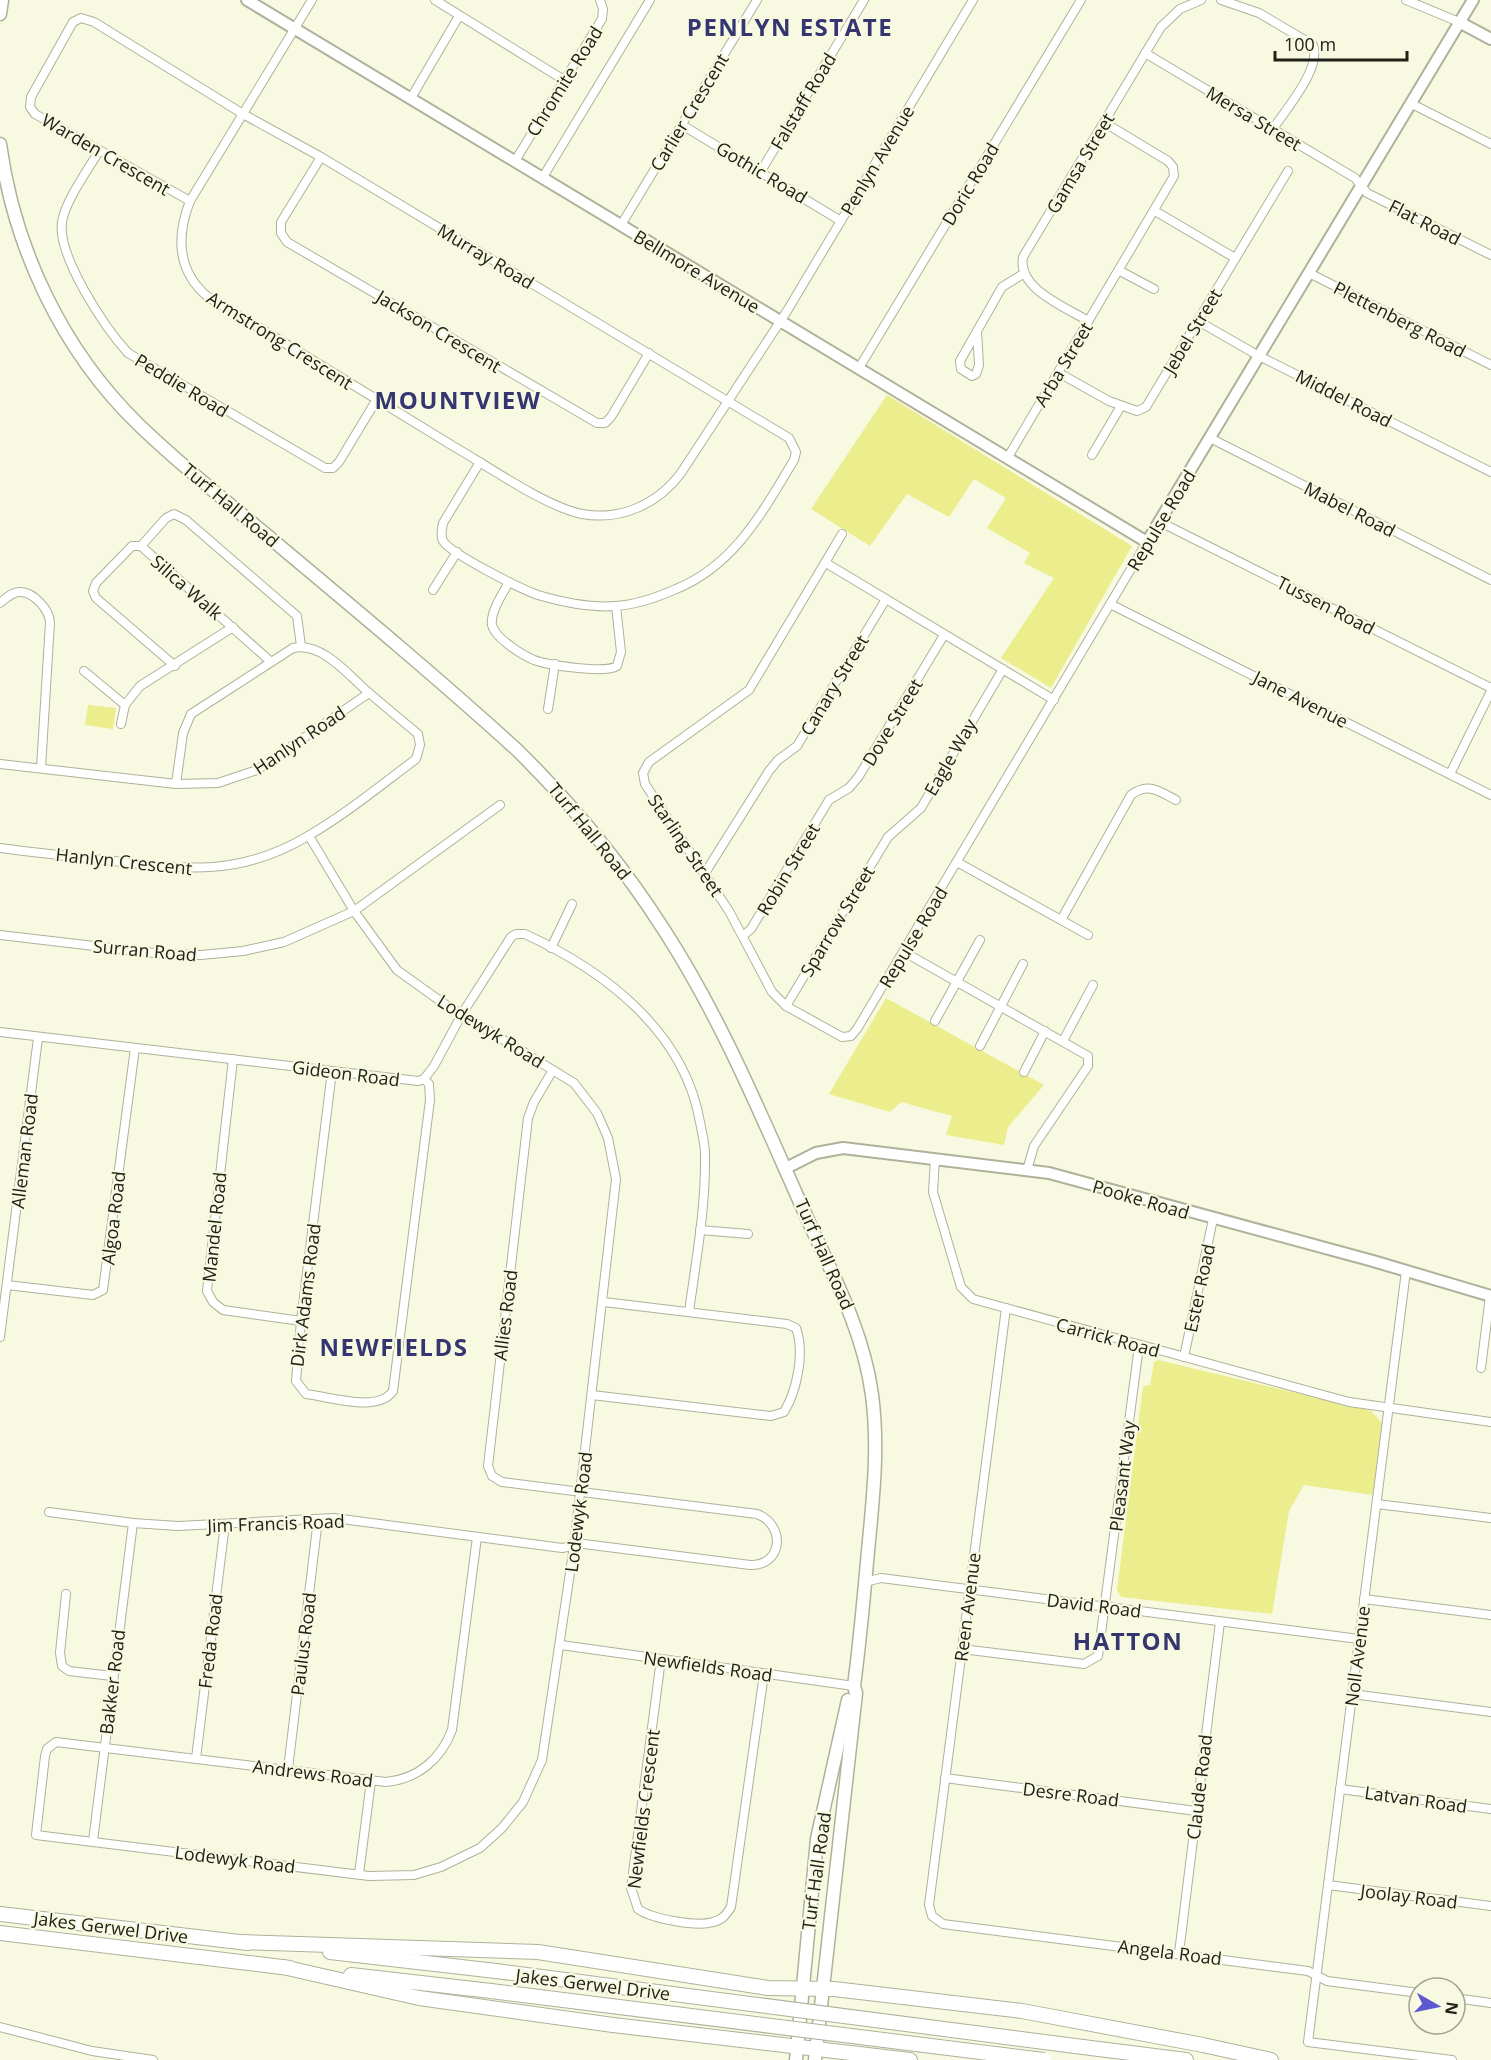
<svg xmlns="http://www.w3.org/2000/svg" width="1491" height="2060" viewBox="0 0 1491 2060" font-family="'Open Sans',sans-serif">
  <rect width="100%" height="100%" fill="#f8f9e1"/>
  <g fill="#eced8c">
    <polygon points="887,395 1132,546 1051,688 1001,658 1054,578 1024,563 1030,553 987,528 1006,498 974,479 949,517 907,494 870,546 811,509"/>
    <polygon points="88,705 116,708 113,729 85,725"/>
    <polygon points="886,998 1044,1085 1008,1127 1004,1145 946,1135 952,1116 901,1102 890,1112 829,1094"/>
    <polygon points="1158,1360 1371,1411 1382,1423 1373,1495 1304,1485 1289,1511 1272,1614 1121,1597 1117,1590 1143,1386 1150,1385 1154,1362"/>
  </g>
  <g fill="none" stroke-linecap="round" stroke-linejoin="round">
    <g stroke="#b0b19a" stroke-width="10">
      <g id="street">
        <path d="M 312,0 L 190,201 C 176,237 177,271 208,297 C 290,346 372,396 453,446 C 486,465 546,507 582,514 C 621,521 658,504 681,473 L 787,311 L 973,0"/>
        <polyline points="435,0 564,80"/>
        <path d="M 1221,0 L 1259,13 L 1313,45 C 1322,68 1286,109 1273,129"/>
        <polyline points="1406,0 1459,22"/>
        <polyline points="1145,53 1355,178 1367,193 1491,255"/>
        <polyline points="411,98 459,16"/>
        <polyline points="1412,104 1491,144"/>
        <polyline points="682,125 841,221"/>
        <path d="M 99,151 C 88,170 65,201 62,222 C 57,256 105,328 128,353 L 325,468 L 333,468 L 339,462 L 377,399"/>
        <polyline points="321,157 281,222 281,233 287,242 597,423 605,423 611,417 649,353"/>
        <polyline points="515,161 602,19 603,9 600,0"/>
        <polyline points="761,171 864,0"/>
        <polyline points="543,177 650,0"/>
        <path d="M 190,201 L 35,114 L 30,107 L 31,97 L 73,22 L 81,18 L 94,22 L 243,114 L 321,157 L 789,438 L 796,452 L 794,460 C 763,511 735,565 676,589 C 658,597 635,605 615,606 C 590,608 562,602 538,595 C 521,589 451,554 443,541 C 440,535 442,529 443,523 L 480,462"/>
        <polyline points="1155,211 1235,258"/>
        <polyline points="621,225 757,0"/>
        <polyline points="1120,271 1154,289"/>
        <polyline points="1309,273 1491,365"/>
        <path d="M 1088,321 C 1066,307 1017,289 1023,257 L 1161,27 L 1180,9 L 1201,0"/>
        <polyline points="1198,321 1259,356 1491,472"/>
        <polyline points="977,331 979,365 976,374 972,376 961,369 960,361 1002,287 1023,274"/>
        <polyline points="859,368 1081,0"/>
        <polyline points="1059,373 1109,401 1137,411 1146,407 1288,171"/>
        <polyline points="1210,438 1491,580"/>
        <polyline points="1092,455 1121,406"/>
        <polyline points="1008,457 1174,176 1173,167 1168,161 1105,123"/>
        <polyline points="1160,522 1491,688"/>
        <polyline points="842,534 749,690 649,762 643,773 645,784 729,911 772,992 786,1006 842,1037 851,1036 857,1029 1147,542"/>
        <polyline points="141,546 166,518 174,514 186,520 297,616 301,646"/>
        <polyline points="826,563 1054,700"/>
        <path d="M 509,582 C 503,593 490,612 492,625 C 495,638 522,655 534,660 C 548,665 605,674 617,666 L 621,652 L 616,606"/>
        <polyline points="433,590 457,552"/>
        <path d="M 0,603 C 6,598 13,591 21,592 C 35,593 49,610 50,622 L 41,768"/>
        <polyline points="1110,604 1491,795"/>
        <polyline points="175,666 96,598 93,591 96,583 132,546 141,546 270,661"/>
        <polyline points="84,671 125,705"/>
        <polyline points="548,709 555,664"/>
        <polyline points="121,724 125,705 140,686 233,627"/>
        <path d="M 0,764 L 176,784 L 218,783 L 257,770 L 369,693 C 348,675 323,642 293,648 L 191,714 L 183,733 L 176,784"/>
        <polyline points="1450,774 1491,691"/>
        <path d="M 309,836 L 354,911 L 397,970 L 443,1003 L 574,1083 L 597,1113 L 608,1138 L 616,1179 L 574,1546 L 542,1760 L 523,1802 L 502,1828 L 480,1848 L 441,1867 L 414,1875 L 369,1876 L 36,1835 L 45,1756 L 47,1749 L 56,1742 L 386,1782 C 418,1779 441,1759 452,1730 L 477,1537"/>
        <path d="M 0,848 C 38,853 76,857 114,861 C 187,870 241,876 308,836 C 346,814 381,785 416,759 L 420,745 L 418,734 L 369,693"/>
        <path d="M 957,862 L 1061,920 L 1131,795 C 1148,782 1159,791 1176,800"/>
        <polyline points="705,873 769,771 778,760 797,746 886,599"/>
        <polyline points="1061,920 1088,935"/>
        <polyline points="0,935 163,954 201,955 243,951 284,942 354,911 500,805"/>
        <polyline points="744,935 751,929 829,800 849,788 859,776 944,635"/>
        <polyline points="551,948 572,904"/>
        <polyline points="904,952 1088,1056 1088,1066 1034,1146 1027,1170"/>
        <polyline points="786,1006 888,837 921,808 1003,669"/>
        <polyline points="935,1021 980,940"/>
        <path d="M 0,1032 L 418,1081 L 424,1079 L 434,1066 L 462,1014 L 511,937 L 516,934 L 525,934 C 605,971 684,1031 700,1122 C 702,1133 705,1144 705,1154 C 706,1207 696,1260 689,1312"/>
        <polyline points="1063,1041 1093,985"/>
        <polyline points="980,1046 1023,964"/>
        <polyline points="233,1059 207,1291 213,1302 223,1310 301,1321"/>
        <path d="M 332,1071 L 301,1321 L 296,1381 L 306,1394 C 331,1397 378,1413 393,1391 L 430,1100 L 429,1084 L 424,1079"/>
        <polyline points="1024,1072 1045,1031"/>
        <polyline points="935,1159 933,1192 961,1287 973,1299 1349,1402 1491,1422"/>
        <polyline points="700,1230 748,1234"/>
        <polyline points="1406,1271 1308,2042 1452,2060"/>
        <polyline points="7,1285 93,1295 103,1290 135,1048"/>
        <polyline points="1006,1308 929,1905 932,1916 943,1924 1308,1971 1327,1981 1419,1993"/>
        <polyline points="0,1337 38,1038"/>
        <polyline points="1184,1357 1213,1219"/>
        <polyline points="1481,1368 1490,1296"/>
        <path d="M 592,1395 L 771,1416 L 784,1412 C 797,1390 805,1353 796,1328 L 787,1324 L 604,1302"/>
        <polyline points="1377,1504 1491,1518"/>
        <path d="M 49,1512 L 133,1523 L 178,1526 L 334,1518 L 562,1548 L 584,1544 L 750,1565 C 783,1566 786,1525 757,1514 L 502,1482 L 492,1476 L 488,1466 L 528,1118 L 534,1102 L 553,1070"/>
        <polyline points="865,1582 881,1578 1359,1639"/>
        <polyline points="66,1594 60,1653 62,1666 69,1671 112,1676"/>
        <polyline points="1364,1599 1491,1615"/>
        <polyline points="561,1645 854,1686"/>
        <polyline points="962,1649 1084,1664 1098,1656 1139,1346"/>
        <path d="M 661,1659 L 631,1888 L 638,1909 C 652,1919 697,1927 713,1922 C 722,1920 726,1915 731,1907 L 764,1674"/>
        <polyline points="1352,1694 1491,1712"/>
        <polyline points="196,1758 225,1524"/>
        <polyline points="288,1769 318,1519"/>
        <polyline points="945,1778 1196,1811"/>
        <polyline points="1340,1789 1491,1809"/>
        <polyline points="93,1841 133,1523"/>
        <polyline points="359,1874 371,1781"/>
        <polyline points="1328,1885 1491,1906"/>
        <polyline points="1179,1953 1220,1622"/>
        <polyline points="1455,1998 1491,2003"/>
        <polyline points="0,2027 92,2051 153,2060"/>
      </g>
    </g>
    <g stroke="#b0b19a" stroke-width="14">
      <g id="secondary">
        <polyline points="247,0 1147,542 1473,0"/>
        <polyline points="1459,22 1491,39"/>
        <polyline points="786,1168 816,1153 843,1148 1049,1173 1373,1261 1491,1296"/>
      </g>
    </g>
    <g stroke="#b0b19a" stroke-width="15">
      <g id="primary">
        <polyline points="0,14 2,0"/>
        <path d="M 0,144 C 14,248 62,350 138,424 C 183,468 234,507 282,548 C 361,614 440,680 516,749 C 572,804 622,864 664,930 C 725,1024 766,1128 812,1229 C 837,1283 864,1335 872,1395 C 879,1447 873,1499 868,1551 C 864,1596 860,1641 854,1686 L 856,1693 L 815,2060"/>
        <polyline points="796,2060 817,1839 848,1700"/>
      </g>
    </g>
    <g stroke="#b0b19a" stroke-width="16">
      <g id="highway">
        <polyline points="0,1914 248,1943"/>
        <polyline points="0,1933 290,1968"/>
        <polyline points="240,1942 538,1952 768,1988 834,1989 1022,2011 1203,2045 1271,2060"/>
        <polyline points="330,1952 496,1971"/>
        <polyline points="283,1967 419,1998 613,2025 910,2060"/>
        <polyline points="351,1975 491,1991"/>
        <polyline points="1083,2047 1186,2060"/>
      </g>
    </g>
    <use href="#street" stroke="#fff" stroke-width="8"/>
    <use href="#secondary" stroke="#fff" stroke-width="10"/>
    <use href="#primary" stroke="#fff" stroke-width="12"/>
    <use href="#highway" stroke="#fff" stroke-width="14"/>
    <g stroke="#b0b19a" stroke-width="16" stroke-linecap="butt">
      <g id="highway-bridge">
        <polyline points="496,1971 1083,2047"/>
        <polyline points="491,1991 1044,2060"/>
      </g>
    </g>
    <use href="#highway-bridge" stroke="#fff" stroke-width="14"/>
  </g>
  <g text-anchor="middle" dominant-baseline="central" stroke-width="4.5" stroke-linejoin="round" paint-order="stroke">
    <g font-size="18" fill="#212119" stroke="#f8f9e1">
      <text transform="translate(564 81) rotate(-58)">Chromite Road</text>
      <text transform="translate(803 101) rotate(-59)">Falstaff Road</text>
      <text transform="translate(689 112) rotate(-59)">Carlier Crescent</text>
      <text transform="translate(1254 118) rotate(31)">Mersa Street</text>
      <text transform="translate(106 154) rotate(30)">Warden Crescent</text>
      <text transform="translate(877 160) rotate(-59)">Penlyn Avenue</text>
      <text transform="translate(1080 163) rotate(-59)">Gamsa Street</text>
      <text transform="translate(762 172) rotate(31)">Gothic Road</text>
      <text transform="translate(970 184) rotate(-59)">Doric Road</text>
      <text transform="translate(1425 222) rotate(27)">Flat Road</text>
      <text transform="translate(486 256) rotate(31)">Murray Road</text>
      <text transform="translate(697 271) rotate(31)">Bellmore Avenue</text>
      <text transform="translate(1400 319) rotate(27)">Plettenberg Road</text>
      <text transform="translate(439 331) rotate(31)">Jackson Crescent</text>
      <text transform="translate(1192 331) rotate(-59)">Jebel Street</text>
      <text transform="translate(280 340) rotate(32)">Armstrong Crescent</text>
      <text transform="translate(1063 364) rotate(-59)">Arba Street</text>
      <text transform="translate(182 385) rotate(31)">Peddie Road</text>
      <text transform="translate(1344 398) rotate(27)">Middel Road</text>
      <text transform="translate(231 505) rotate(40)">Turf Hall Road</text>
      <text transform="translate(1350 509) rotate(27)">Mabel Road</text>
      <text transform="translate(1161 520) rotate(-59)">Repulse Road</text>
      <text transform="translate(187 587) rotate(41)">Silica Walk</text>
      <text transform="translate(1326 605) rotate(27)">Tussen Road</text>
      <text transform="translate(834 685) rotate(-59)">Canary Street</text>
      <text transform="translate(1301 699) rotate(27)">Jane Avenue</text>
      <text transform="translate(892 722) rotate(-59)">Dove Street</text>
      <text transform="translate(299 740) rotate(-34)">Hanlyn Road</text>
      <text transform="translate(950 757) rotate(-60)">Eagle Way</text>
      <text transform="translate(590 831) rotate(51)">Turf Hall Road</text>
      <text transform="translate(686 845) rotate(56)">Starling Street</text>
      <text transform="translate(124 861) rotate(6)">Hanlyn Crescent</text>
      <text transform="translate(788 869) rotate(-59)">Robin Street</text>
      <text transform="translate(837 921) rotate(-59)">Sparrow Street</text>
      <text transform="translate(913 937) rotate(-59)">Repulse Road</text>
      <text transform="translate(145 950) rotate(5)">Surran Road</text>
      <text transform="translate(491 1031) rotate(32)">Lodewyk Road</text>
      <text transform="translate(346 1073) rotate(7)">Gideon Road</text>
      <text transform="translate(24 1151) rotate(-83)">Alleman Road</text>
      <text transform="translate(1141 1199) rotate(16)">Pooke Road</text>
      <text transform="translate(113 1218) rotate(-83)">Algoa Road</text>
      <text transform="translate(214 1227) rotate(-84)">Mandel Road</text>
      <text transform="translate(825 1254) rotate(66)">Turf Hall Road</text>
      <text transform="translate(1199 1288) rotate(-78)">Ester Road</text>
      <text transform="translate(305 1295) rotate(-83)">Dirk Adams Road</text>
      <text transform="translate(505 1315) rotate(-83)">Allies Road</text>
      <text transform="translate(1108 1337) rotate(15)">Carrick Road</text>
      <text transform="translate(1122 1476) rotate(-83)">Pleasant Way</text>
      <text transform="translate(578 1512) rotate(-83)">Lodewyk Road</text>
      <text transform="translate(276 1523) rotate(-2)">Jim Francis Road</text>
      <text transform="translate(1094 1605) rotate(7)">David Road</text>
      <text transform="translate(967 1607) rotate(-83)">Reen Avenue</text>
      <text transform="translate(210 1641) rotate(-83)">Freda Road</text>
      <text transform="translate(303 1644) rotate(-83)">Paulus Road</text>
      <text transform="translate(1357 1656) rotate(-83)">Noll Avenue</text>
      <text transform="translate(708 1666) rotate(8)">Newfields Road</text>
      <text transform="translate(112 1682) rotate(-83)">Bakker Road</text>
      <text transform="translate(313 1773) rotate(7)">Andrews Road</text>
      <text transform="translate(1199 1787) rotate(-83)">Claude Road</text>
      <text transform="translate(1071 1794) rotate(7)">Desre Road</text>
      <text transform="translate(1416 1799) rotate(8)">Latvan Road</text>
      <text transform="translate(643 1809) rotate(-83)">Newfields Crescent</text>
      <text transform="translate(235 1859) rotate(7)">Lodewyk Road</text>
      <text transform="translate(816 1871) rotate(-82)">Turf Hall Road</text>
      <text transform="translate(1409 1896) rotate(7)">Joolay Road</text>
      <text transform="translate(111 1927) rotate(7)">Jakes Gerwel Drive</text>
      <text transform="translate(1170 1952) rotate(7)">Angela Road</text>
      <text transform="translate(593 1984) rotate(7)">Jakes Gerwel Drive</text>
    </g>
    <g font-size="24" font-weight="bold" letter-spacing="1.5" fill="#353570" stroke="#f8f9e1">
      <text x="790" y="26">PENLYN ESTATE</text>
      <text x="458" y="399">MOUNTVIEW</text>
      <text x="394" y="1346">NEWFIELDS</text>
      <text x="1128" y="1640">HATTON</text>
    </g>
  </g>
  <g transform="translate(1437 2006) rotate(99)"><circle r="28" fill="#f8f9e1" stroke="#a2a391" stroke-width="1.5"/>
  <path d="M0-4.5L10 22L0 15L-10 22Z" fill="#5e59d1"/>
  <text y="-9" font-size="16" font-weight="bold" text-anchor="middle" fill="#212119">N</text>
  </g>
  <path d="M1275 51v9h132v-9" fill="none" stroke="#212119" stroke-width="3"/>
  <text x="1284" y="51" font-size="18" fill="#212119" stroke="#f8f9e1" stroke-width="4.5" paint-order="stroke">100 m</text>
</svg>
